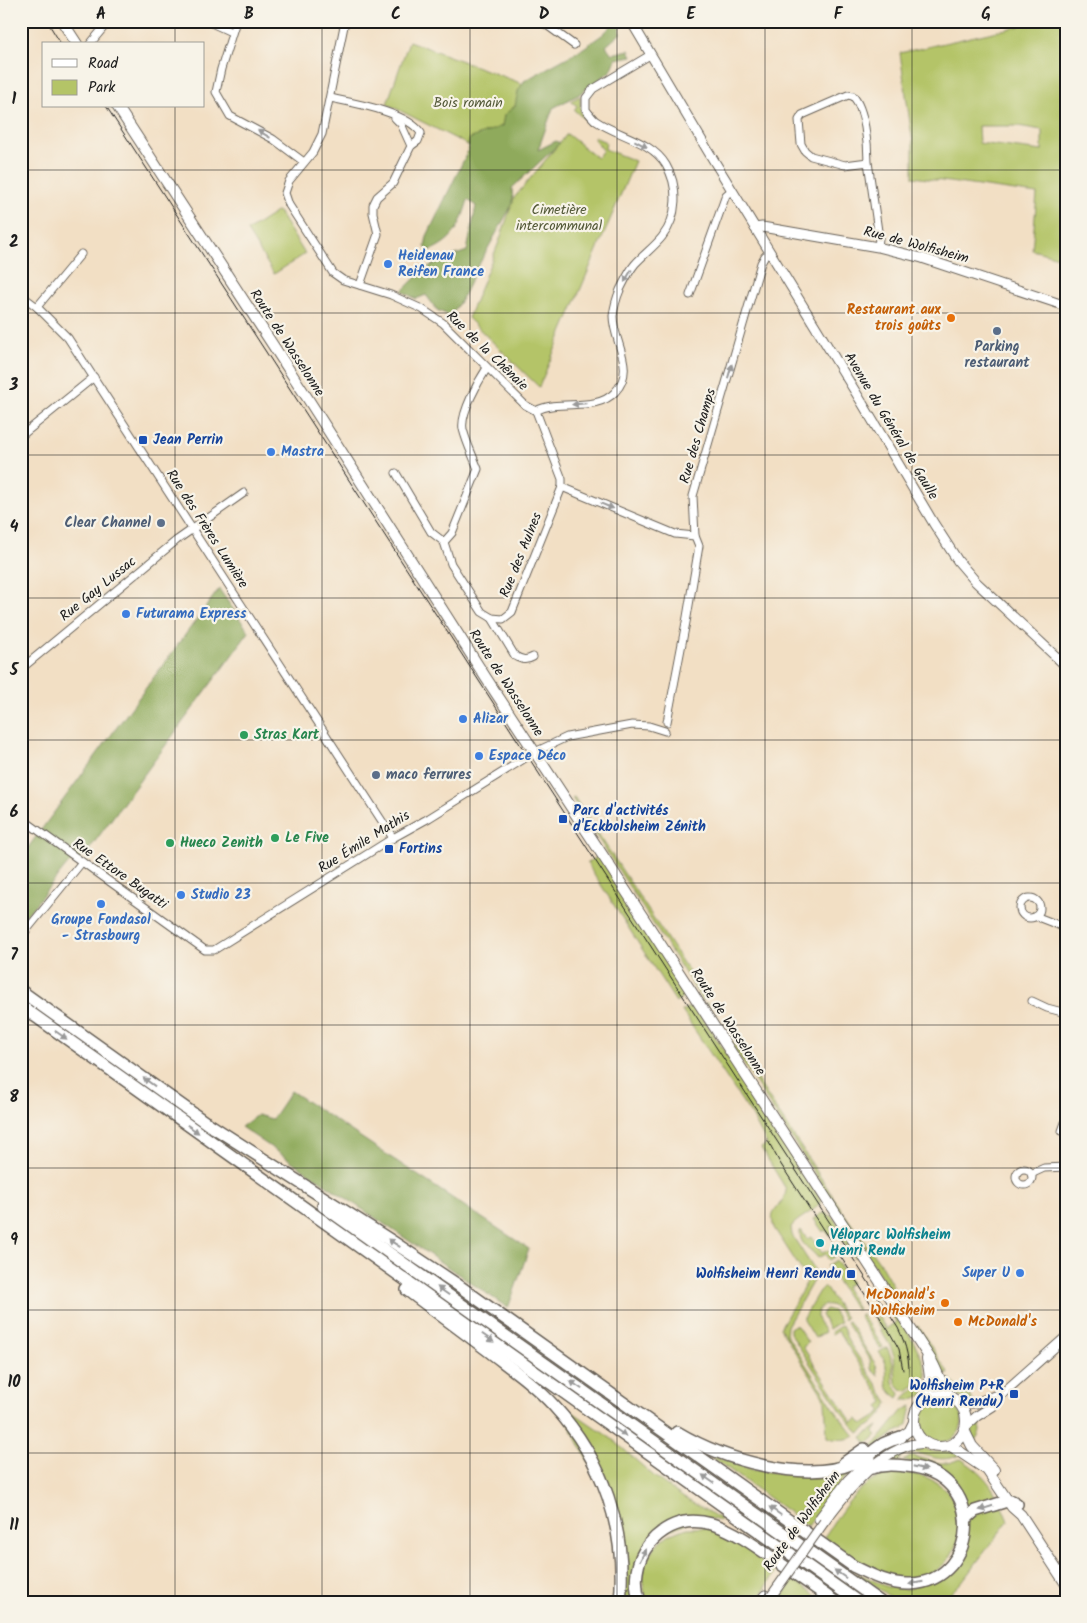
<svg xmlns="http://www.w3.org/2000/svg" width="1087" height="1623" viewBox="0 0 1087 1623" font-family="Kalam,sans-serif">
  <rect width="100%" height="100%" fill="#f7f3e8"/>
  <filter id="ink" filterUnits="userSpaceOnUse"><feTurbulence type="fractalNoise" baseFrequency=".02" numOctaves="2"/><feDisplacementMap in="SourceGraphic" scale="10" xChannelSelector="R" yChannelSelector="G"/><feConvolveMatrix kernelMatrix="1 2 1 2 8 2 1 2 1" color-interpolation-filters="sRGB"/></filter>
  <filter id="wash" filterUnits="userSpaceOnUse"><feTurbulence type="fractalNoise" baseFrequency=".0096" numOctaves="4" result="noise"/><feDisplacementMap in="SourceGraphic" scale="20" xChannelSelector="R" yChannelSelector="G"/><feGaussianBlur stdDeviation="1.12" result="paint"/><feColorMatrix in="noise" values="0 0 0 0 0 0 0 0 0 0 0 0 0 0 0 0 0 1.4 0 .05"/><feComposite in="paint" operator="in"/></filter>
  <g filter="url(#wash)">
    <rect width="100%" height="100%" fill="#f2dfc4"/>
    <g fill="#b4c467" stroke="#687042" fill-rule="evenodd">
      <path d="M 1018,21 L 1066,21 L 1066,259 L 1032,250 L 1037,194 L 913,177 L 913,144 L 900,53 L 1020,26 ZM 978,126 L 1018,126 L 1042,130 L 1042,151 L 979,143 Z"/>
      <polygon points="409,41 531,87 517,123 468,145 387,104"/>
      <path d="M 580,96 C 581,109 578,115 591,123 L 590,124 L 574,110 L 577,106 L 571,101 Z"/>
      <polygon points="567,134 597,158 603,150 594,139 594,137 606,142 605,149 635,161 539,387 468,318 499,242 514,198"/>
      <polygon points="278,211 305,254 274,274 247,231"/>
      <polygon points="574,797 706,998 703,1001 572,798"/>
      <path d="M 599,856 L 684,988 C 686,996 682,998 676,1002 L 587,863 Z"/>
      <polygon points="707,1003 845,1215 880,1263 893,1286 889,1289 705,1004"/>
      <path d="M 689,1007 L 698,1010 L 821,1200 C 818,1211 798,1217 791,1227 L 792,1235 L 817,1274 L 787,1326 L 786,1334 L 839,1416 L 855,1436 C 849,1440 835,1441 827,1437 L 825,1401 L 822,1394 L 780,1328 L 808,1280 L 774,1228 C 767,1205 785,1208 786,1189 L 761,1148 L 767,1144 L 752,1116 L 682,1011 Z"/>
      <polygon points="825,1213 833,1217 858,1256 854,1258 833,1226 830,1227 833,1232 829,1235 825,1230 823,1232 814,1219 821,1214"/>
      <path d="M 801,1230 L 807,1239 L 811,1237 L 822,1253 L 829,1250 L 834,1257 L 829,1260 L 825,1254 L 818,1258 C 811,1248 799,1246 800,1231 Z"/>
      <polygon points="836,1260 851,1283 845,1287 858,1309 856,1310 827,1266"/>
      <path d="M 824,1286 L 846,1318 L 844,1320 C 841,1315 838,1309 834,1307 C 826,1301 816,1308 817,1317 C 818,1322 823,1328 825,1332 L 815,1338 L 804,1320 L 804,1316 L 819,1291 Z"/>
      <path d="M 891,1307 C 906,1330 922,1349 927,1377 L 907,1391 L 902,1390 L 896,1383 L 894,1355 L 889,1344 L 875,1321 L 878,1316 L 886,1329 L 896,1322 L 888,1310 Z"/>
      <polygon points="826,1309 833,1311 840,1322 829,1329 821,1315"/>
      <polygon points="861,1314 883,1347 880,1348 859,1316"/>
      <polygon points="848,1321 876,1365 878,1376 871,1369 870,1359 846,1322"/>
      <path d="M 795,1325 L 798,1327 L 808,1343 L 803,1347 L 852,1422 L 858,1419 L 860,1422 L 864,1424 L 880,1414 L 881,1410 L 879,1406 L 884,1402 L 838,1331 L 832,1335 L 831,1332 L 842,1325 L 848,1341 L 888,1402 C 883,1417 871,1425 859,1433 L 843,1414 L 790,1333 L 790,1328 Z"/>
      <polygon points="918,1326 949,1374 942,1375 914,1328"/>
      <path d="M 886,1348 L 888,1349 L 893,1363 L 893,1382 L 900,1394 L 898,1398 C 882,1387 888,1382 886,1367 C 886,1361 882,1357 879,1352 Z"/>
      <path d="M 951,1379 L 959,1390 L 971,1397 L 973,1401 C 959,1399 952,1391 944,1380 Z"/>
      <polygon points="926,1382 923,1395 911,1400 902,1400 915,1388"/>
      <circle cx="941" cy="1421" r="21"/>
      <polygon points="561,1404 612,1439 655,1477 684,1498 721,1519 720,1521 703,1517 649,1538 636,1602 624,1602 619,1520 559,1405"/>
      <polygon points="912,1406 908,1424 904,1429 896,1432 862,1456 876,1443 902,1411"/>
      <path d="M 979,1418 C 982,1429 980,1435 973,1442 C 970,1432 971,1426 979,1418 Z"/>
      <polygon points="878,1426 874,1432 877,1435 867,1444 862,1437"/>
      <path d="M 921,1447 L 934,1452 L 952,1452 L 960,1455 C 933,1467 922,1446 901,1456 L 899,1462 L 886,1461 L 910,1448 Z"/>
      <polygon points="705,1452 753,1470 787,1474 865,1459 838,1485 808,1526"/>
      <path d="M 912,1456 L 939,1463 L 948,1463 L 961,1459 C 990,1478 995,1490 1008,1521 L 961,1583 L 941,1602 L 897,1602 L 855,1572 L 888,1587 L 908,1589 L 950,1572 L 969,1516 L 962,1494 L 949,1476 L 935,1468 L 903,1461 Z"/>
      <path d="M 897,1473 C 991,1471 971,1598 890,1576 C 865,1569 845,1552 824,1537 C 844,1509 859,1477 897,1473 Z"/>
      <path d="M 687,1528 C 695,1528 704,1527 711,1529 C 736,1536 757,1553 778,1568 L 762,1594 L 754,1602 L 647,1602 L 643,1585 L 644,1566 L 654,1547 L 668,1535 Z"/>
      <polygon points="794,1580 824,1602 778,1602"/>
    </g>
    <g fill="#8faa5c" stroke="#56633c">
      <path d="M 613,24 L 620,26 L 620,34 L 606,46 L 612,54 L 629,50 L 632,56 L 616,59 L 611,71 L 578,95 L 553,108 L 538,150 L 556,141 L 560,143 L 512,188 L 513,203 L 476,270 L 461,300 L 450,316 L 437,310 L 426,295 L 416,299 L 402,291 L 423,270 L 444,259 L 467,251 L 476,206 L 468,200 C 460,226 455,240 429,251 L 425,247 L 427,236 L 468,151 L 469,139 L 502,126 L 504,115 L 515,106 L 518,91 L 524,81 L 582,49 L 602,35 Z"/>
      <polygon points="219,589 249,632 85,855 67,865 21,922 21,857"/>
      <polygon points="291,1091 529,1249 508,1308 241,1127 257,1115 272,1119"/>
    </g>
  </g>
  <g filter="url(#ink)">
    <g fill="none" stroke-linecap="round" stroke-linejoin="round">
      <g stroke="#676057" stroke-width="9">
        <g id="minor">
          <polyline points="207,21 231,32"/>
          <polyline points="236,21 221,69 216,92 230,116 273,139 304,162"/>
          <polyline points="345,21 322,134 313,152 289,181 285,193 289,205 333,273 343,280 391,295 422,309 443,323 525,405 536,411 562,479 562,487 512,612 503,619 492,618 482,612 451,564 444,542"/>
          <polyline points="541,21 574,45"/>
          <polyline points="90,44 109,21"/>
          <path d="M 330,98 C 354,103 407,112 421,133 L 418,141 L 411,146 L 393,183 L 377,197 L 373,205 L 373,213 L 378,234 L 360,285"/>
          <polyline points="395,118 401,124 411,146"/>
          <path d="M 868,162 L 845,165 L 811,156 L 805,151 L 801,144 L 799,120 L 802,115 L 848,95 L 853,96 C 865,109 868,145 868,162 L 879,238 L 878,247"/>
          <polyline points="21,295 37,307 68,338 393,838"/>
          <polyline points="690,295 726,195 732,190"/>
          <polyline points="37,307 81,254"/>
          <path d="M 536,411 C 559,398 596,413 615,392 C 637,369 613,342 613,316 C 614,308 617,297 620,290 C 624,282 629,271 635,264 C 644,254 654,247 662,237 C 678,217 679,187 666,165 C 652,141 618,136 596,121 C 592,118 589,113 586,110 L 586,98 L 593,89 L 650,55"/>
          <polyline points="21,436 94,377"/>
          <path d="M 396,473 L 431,532 L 444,542 L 452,533 L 478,469 C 473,456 466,442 463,429 C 460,414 479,380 487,368"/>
          <polyline points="562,487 675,534 695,536"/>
          <path d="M 492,618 L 515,656 C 522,660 526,661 533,657"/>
          <polyline points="21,669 177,540 244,493"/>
          <polyline points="667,722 687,617 699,546 695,536 693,496 761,263 765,256 770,253"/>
          <polyline points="21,818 205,950 214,950 393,838 429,818 535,752 567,737 632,725 649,726 665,731"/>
          <circle cx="1030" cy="908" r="10"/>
          <polyline points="1035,916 1066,928"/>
          <polyline points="21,937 82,862"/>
          <polyline points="1032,1001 1047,1008 1066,1013"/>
          <polyline points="1062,1131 1066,1120"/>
          <circle cx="1024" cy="1177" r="8"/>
          <polyline points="1031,1174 1044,1168 1066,1167"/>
        </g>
      </g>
      <g stroke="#676057" stroke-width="11">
        <polyline id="tertiary" points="755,228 762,227 878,247 922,258 1066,306"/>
      </g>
      <g stroke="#676057" stroke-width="11">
        <g id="secondary">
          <polyline points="631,21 708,151 861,401 934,524 958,561 976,582 1066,666"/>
          <polyline points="959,1403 976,1403 1000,1394"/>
          <polyline points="966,1426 977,1416 993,1406 1003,1393 1066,1337"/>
          <polyline points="896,1440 909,1431 914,1421"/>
          <polyline points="819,1519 848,1480 871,1458"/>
          <path d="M 824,1522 C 845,1494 875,1455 910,1445 C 915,1444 920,1444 925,1443"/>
          <polyline points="759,1602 765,1595"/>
        </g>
      </g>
      <g stroke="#676057" stroke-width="12">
        <g id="primary">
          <polyline points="62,21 77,44"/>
          <path d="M 117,106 L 308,399 L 486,678 L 609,865 L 931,1360 C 938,1372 941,1386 951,1397"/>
          <circle cx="940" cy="1421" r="26"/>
          <path d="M 926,1399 C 932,1386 930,1373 927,1359"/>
          <polyline points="965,1432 972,1446 994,1470"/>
          <polyline points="951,1446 987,1470 1012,1507 1021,1515 1066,1584"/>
        </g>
      </g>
      <g stroke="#676057" stroke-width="14">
        <g id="trunk">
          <polyline points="21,991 212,1127"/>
          <polyline points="21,1006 858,1602"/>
          <path d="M 207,1123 L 393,1242 L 455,1283 L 853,1566 C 871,1575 890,1585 911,1584 C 981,1580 988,1472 906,1466 C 894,1465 883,1464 872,1468"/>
          <polyline points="323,1206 880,1602"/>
          <path d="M 407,1290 C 435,1311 462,1331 490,1352 C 512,1369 535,1385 554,1406 C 603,1459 627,1530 620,1602"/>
          <path d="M 677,1432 C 722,1459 803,1484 854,1463 C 866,1459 873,1450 883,1444 C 889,1441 895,1439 901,1437"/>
          <polyline points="844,1463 864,1449"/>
          <polyline points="966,1519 975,1511 1007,1501 1012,1501 1017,1504"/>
          <path d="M 640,1602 C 633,1583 636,1560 649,1544 C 690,1496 740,1535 778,1562 C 797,1575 816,1588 835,1602"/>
        </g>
      </g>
      <use href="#minor" stroke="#fff" stroke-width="7"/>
      <use href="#tertiary" stroke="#fff" stroke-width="9"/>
      <use href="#secondary" stroke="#fff" stroke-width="9"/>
      <use href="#primary" stroke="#fff" stroke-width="10"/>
      <use href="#trunk" stroke="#fff" stroke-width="11"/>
      <g stroke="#1c1c1c" stroke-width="1">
        <polyline points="47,21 61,44"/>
        <path d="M 106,106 L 266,352 L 898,1328 C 907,1346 910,1362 909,1382"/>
        <polyline points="767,1139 780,1163 890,1333 899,1349 903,1370"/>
      </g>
      <g stroke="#676057" stroke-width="11" stroke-linecap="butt">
        <polyline id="secondary-bridge" points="770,1598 824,1522"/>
      </g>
      <use href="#secondary-bridge" stroke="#fff" stroke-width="9"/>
    </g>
    <defs><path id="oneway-solid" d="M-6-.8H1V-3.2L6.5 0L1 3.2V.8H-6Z" transform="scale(1.25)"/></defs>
    <g fill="#999">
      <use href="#oneway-solid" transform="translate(264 134) rotate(-149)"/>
      <use href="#oneway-solid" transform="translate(641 144) rotate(28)"/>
      <use href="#oneway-solid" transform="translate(628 276) rotate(120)"/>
      <use href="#oneway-solid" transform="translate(730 371) rotate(-74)"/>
      <use href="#oneway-solid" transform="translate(579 404) rotate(175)"/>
      <use href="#oneway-solid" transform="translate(607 506) rotate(22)"/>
      <use href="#oneway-solid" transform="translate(61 1035) rotate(35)"/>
      <use href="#oneway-solid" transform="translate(149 1082) rotate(-144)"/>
      <use href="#oneway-solid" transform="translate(193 1129) rotate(35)"/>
      <use href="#oneway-solid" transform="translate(394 1243) rotate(-147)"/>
      <use href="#oneway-solid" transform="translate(443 1291) rotate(-145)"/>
      <use href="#oneway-solid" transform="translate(488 1338) rotate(35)"/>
      <use href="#oneway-solid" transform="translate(576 1385) rotate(-145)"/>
      <use href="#oneway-solid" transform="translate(620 1432) rotate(35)"/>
      <use href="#oneway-solid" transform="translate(920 1468) rotate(13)"/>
      <use href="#oneway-solid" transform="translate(708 1479) rotate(-145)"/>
      <use href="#oneway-solid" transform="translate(986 1508) rotate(162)"/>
      <use href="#oneway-solid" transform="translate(775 1511) rotate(-145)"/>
      <use href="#oneway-solid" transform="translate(643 1555) rotate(-63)"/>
      <use href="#oneway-solid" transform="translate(840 1574) rotate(-145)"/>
      <use href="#oneway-solid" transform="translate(916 1583) rotate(170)"/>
    </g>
  </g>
  <path fill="none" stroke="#1c1c1c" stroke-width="1" stroke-opacity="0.55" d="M 175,21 L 175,44M 322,21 L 322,1602M 470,21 L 470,1602M 617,21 L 617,1602M 765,21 L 765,1602M 912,21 L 912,1602M 175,106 L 175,1602M 21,170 L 1066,170M 21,313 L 1066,313M 21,455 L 1066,455M 21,598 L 1066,598M 21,740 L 1066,740M 21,883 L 1066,883M 21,1025 L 1066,1025M 21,1168 L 1066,1168M 21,1310 L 1066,1310M 21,1453 L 1066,1453"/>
  <g fill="#3f7fe0" stroke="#f7f3e8" stroke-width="2">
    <circle cx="388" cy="264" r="5"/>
    <circle cx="271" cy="452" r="5"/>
    <circle cx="126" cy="614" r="5"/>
    <circle cx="463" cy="719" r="5"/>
    <circle cx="479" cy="756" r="5"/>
    <circle cx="181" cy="895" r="5"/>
    <circle cx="101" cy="904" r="5"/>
    <circle cx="1020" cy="1273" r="5"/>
  </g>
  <g fill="#e8710a" stroke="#f7f3e8" stroke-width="2">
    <circle cx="951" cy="318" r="5"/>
    <circle cx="945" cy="1303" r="5"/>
    <circle cx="958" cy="1322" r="5"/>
  </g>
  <g fill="#5c6f8a" stroke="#f7f3e8" stroke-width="2">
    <circle cx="997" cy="331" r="5"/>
    <circle cx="161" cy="523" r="5"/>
    <circle cx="376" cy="775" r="5"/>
  </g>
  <g fill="#1a4fb4" stroke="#f7f3e8" stroke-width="2">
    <rect x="138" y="435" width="10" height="10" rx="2.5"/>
    <rect x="558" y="814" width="10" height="10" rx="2.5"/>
    <rect x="384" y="844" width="10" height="10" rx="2.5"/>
    <rect x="846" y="1269" width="10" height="10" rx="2.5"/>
    <rect x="1009" y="1389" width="10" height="10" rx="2.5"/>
  </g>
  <g fill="#2e9e5b" stroke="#f7f3e8" stroke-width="2">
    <circle cx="244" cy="735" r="5"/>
    <circle cx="275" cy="838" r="5"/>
    <circle cx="170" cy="843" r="5"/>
  </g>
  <circle fill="#0f9aa8" stroke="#f7f3e8" stroke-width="2" cx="820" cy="1243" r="5"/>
  <g text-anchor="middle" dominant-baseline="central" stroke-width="4.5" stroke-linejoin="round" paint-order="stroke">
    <g font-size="14" fill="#515736" stroke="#f7f3e8">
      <text x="468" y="103">Bois romain</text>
      <text x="559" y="210">Cimetière<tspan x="559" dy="16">intercommunal</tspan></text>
    </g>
    <g font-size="14" fill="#1c1c1c" stroke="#f7f3e8">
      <text transform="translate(916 245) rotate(15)">Rue de Wolfisheim</text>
      <text transform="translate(287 343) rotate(57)">Route de Wasselonne</text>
      <text transform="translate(487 351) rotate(44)">Rue de la Chênaie</text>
      <text transform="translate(891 426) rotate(59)">Avenue du Général de Gaulle</text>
      <text transform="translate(698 436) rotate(-74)">Rue des Champs</text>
      <text transform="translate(207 529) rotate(57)">Rue des Frères Lumière</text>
      <text transform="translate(521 555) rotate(-68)">Rue des Aulnes</text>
      <text transform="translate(98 589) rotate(-39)">Rue Gay Lussac</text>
      <text transform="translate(506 683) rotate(57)">Route de Wasselonne</text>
      <text transform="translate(364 842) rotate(-32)">Rue Émile Mathis</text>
      <text transform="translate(120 874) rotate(35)">Rue Ettore Bugatti</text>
      <text transform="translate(728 1022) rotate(57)">Route de Wasselonne</text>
      <text transform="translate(802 1521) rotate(-54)">Route de Wolfisheim</text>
    </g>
    <g font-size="14" font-weight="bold" fill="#366cbe" stroke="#f7f3e8" text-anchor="start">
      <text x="398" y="256">Heidenau<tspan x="398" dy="16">Reifen France</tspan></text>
      <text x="281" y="452">Mastra</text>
      <text x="136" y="614">Futurama Express</text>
      <text x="473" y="719">Alizar</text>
      <text x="489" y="756">Espace Déco</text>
      <text x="191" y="895">Studio 23</text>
      <text x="101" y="920" text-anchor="middle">Groupe Fondasol<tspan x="101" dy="16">- Strasbourg</tspan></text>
      <text x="1010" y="1273" text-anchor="end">Super U</text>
    </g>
    <g font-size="14" font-weight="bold" fill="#c56008" stroke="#f7f3e8" text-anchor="end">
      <text x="941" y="310">Restaurant aux<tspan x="941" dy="16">trois goûts</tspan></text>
      <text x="935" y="1295">McDonald's<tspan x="935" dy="16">Wolfisheim</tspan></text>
      <text x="968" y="1322" text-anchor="start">McDonald's</text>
    </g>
    <g font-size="14" font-weight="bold" fill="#4e5e75" stroke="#f7f3e8">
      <text x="997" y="347">Parking<tspan x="997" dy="16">restaurant</tspan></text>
      <text x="151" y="523" text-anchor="end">Clear Channel</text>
      <text x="386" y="775" text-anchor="start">maco ferrures</text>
    </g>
    <g font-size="14" font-weight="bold" fill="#164399" stroke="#f7f3e8" text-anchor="start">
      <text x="153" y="440">Jean Perrin</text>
      <text x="573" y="811">Parc d'activités<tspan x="573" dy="16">d'Eckbolsheim Zénith</tspan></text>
      <text x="399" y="849">Fortins</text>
      <text x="841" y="1274" text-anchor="end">Wolfisheim Henri Rendu</text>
      <text x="1004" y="1386" text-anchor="end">Wolfisheim P+R<tspan x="1004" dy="16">(Henri Rendu)</tspan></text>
    </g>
    <g font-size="14" font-weight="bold" fill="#27864d" stroke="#f7f3e8" text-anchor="start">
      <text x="254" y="735">Stras Kart</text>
      <text x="285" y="838">Le Five</text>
      <text x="180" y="843">Hueco Zenith</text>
    </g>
    <g font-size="14" font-weight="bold" fill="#0d838f" stroke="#f7f3e8" text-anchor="start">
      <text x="830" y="1235">Véloparc Wolfisheim<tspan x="830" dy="16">Henri Rendu</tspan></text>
    </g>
  </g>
  <rect width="1087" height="1623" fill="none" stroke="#f7f3e8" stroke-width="55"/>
  <rect x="42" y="42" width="162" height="65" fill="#f7f3e8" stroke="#9f9d96"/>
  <rect x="52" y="59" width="25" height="8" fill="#ffffff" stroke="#9f9d96"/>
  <text x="88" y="68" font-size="15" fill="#1c1c1c">Road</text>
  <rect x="52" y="80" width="25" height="15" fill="#b4c467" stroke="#9f9d96"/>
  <text x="88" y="92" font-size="15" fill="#1c1c1c">Park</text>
  <rect x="28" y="28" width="1032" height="1568" fill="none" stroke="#1c1c1c" stroke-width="2"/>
  <g font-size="16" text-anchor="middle" font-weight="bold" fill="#1c1c1c">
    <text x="101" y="19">A</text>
    <text x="249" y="19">B</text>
    <text x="396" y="19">C</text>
    <text x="544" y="19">D</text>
    <text x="691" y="19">E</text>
    <text x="838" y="19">F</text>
    <text x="986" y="19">G</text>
    <text x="14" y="104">1</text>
    <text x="14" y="247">2</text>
    <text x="14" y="390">3</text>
    <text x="14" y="532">4</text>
    <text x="14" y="675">5</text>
    <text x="14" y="817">6</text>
    <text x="14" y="960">7</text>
    <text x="14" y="1102">8</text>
    <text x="14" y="1245">9</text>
    <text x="14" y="1387">10</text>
    <text x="14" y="1530">11</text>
  </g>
</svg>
